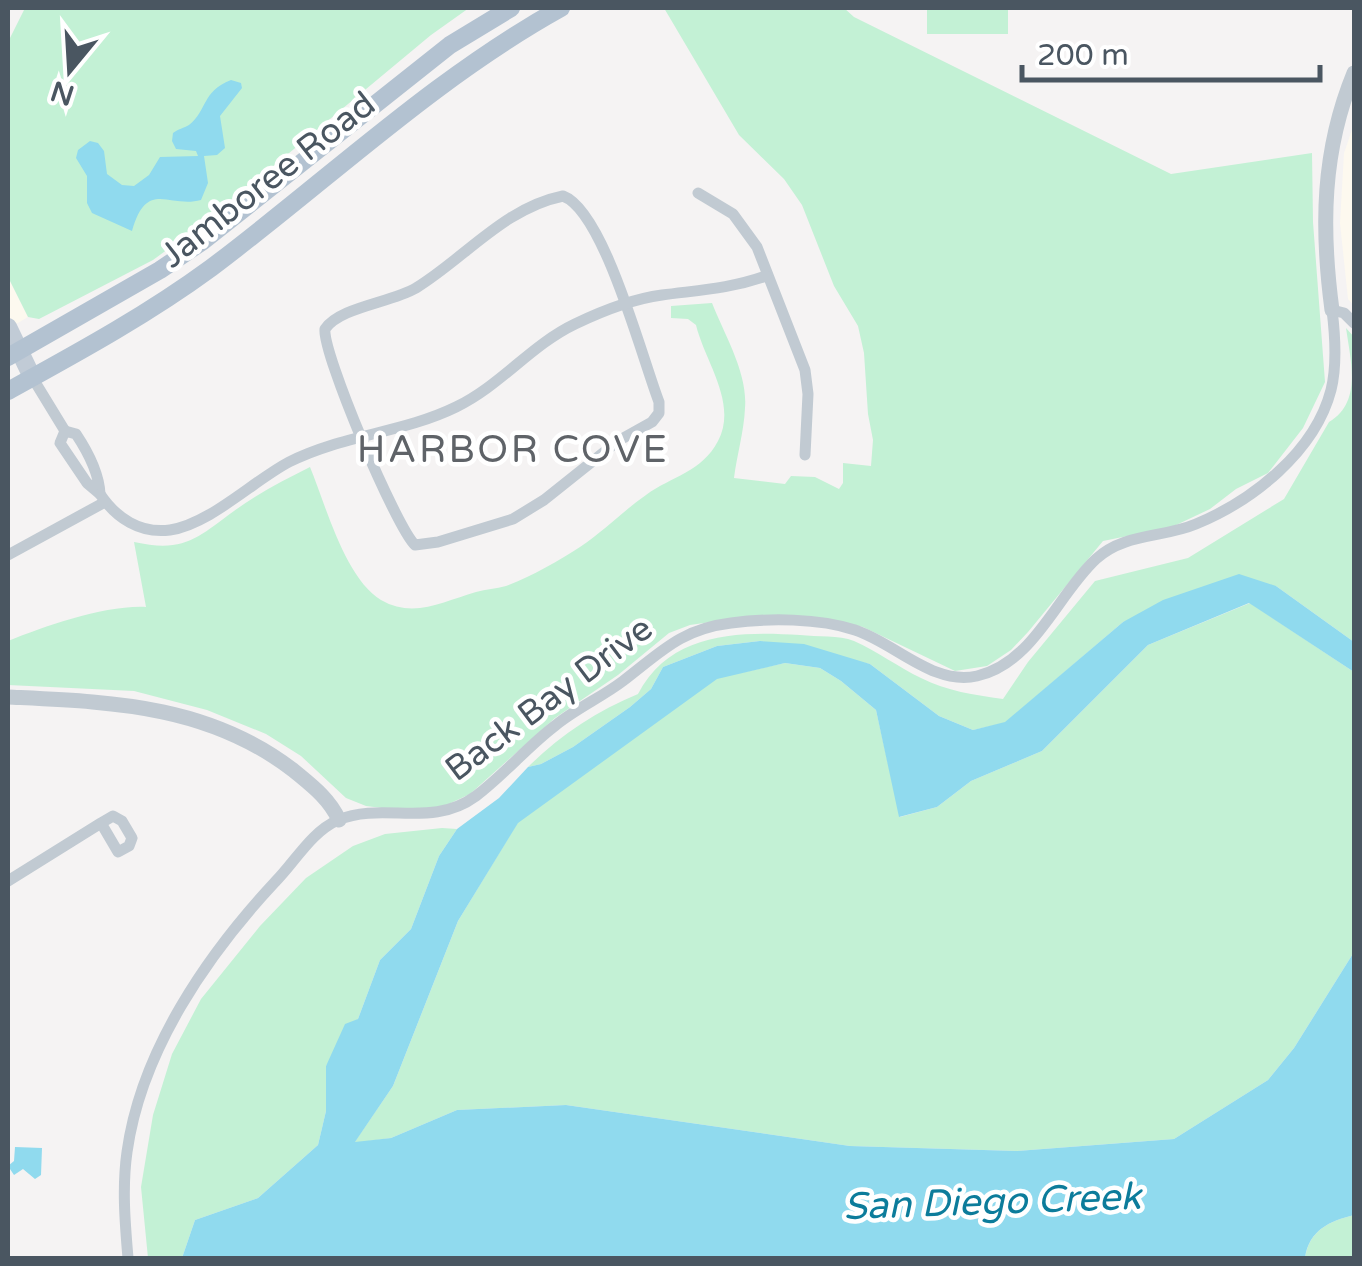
<svg xmlns="http://www.w3.org/2000/svg" width="1362" height="1266" viewBox="0 0 1362 1266" font-family="'Varela Round',sans-serif">
  <rect width="100%" height="100%" fill="#f5f3f3"/>
  <g fill="#fdf9ef">
    <polygon points="1354,124 1354,306 1348,299 1340,223 1344,153"/>
    <polygon points="8,277 28,317 8,329"/>
  </g>
  <g fill="#c3f1d5">
    <polygon points="25,8 469,8 431,35 216,214 153,260 39,319 28,317 8,277 8,42"/>
    <path d="M 664,8 L 844,8 L 854,17 L 1171,174 L 1312,153 L 1313,222 L 1325,382 L 1303,428 L 1268,473 L 1236,489 L 1210,509 L 1172,527 L 1103,541 L 1028,632 L 1011,650 L 987,666 L 955,671 L 863,627 L 828,619 L 745,617 L 690,625 L 669,633 L 618,675 L 555,718 L 470,794 L 438,809 L 390,809 L 366,806 L 346,798 L 301,756 L 266,734 L 207,710 L 134,691 L 8,685 L 8,641 C 46,626 105,605 146,607 L 134,542 C 184,553 197,538 234,511 C 257,494 284,480 310,467 C 326,506 345,578 381,600 C 414,619 444,601 476,592 C 486,589 496,589 506,586 C 531,577 558,561 580,547 C 604,531 623,511 646,495 C 672,476 702,472 718,441 C 738,403 705,362 696,325 L 688,319 L 671,318 L 671,306 L 712,303 C 724,334 748,373 745,408 C 744,431 737,455 734,478 L 785,484 L 791,476 L 815,477 L 839,489 L 843,483 L 843,463 L 871,466 L 873,440 L 868,414 L 864,353 L 858,326 L 834,286 L 802,205 L 784,179 L 739,135 Z"/>
    <rect x="927" y="8" width="81" height="26"/>
    <path d="M 1346,328 L 1354,337 L 1354,642 L 1276,586 L 1123,622 L 1005,723 L 973,730 L 939,716 L 870,664 L 760,641 L 717,646 L 663,667 L 651,689 L 630,707 L 573,747 L 541,764 L 528,767 C 560,735 597,711 638,694 C 670,632 739,631 800,635 C 817,637 839,635 854,641 C 877,651 898,667 921,678 C 947,691 974,695 1003,699 L 1028,662 L 1095,581 L 1188,558 L 1284,499 L 1329,422 C 1362,402 1351,363 1346,328 Z"/>
    <polygon points="1250,603 1354,672 1354,952 1294,1048 1268,1080 1174,1139 1017,1151 850,1146 566,1105 457,1110 391,1138 354,1143 393,1086 458,921 518,822 717,678 785,663 820,668 841,681 876,710 900,817 937,807 971,781 1042,751 1148,645"/>
    <polygon points="442,828 457,829 439,856 411,929 380,960 358,1019 326,1066 326,1111 318,1145 258,1198 195,1220 182,1258 148,1258 141,1187 153,1115 172,1054 201,999 260,926 306,878 353,846 385,834"/>
    <path d="M 1354,1215 L 1354,1258 L 1305,1258 C 1309,1230 1330,1221 1354,1215 Z"/>
  </g>
  <g fill="#90daee">
    <path d="M 231,80 L 241,83 L 242,88 L 220,116 L 225,148 L 217,155 L 204,156 L 208,183 L 201,200 C 169,209 147,178 132,231 L 92,213 L 87,203 L 87,176 L 76,158 L 78,150 L 90,141 L 98,143 L 104,151 L 107,174 L 122,185 L 134,186 L 149,175 L 160,157 L 198,156 L 196,151 L 176,149 L 172,141 L 173,133 C 178,129 184,128 189,125 C 208,110 201,92 231,80 Z"/>
    <path d="M 1239,574 L 1276,586 L 1354,642 L 1354,672 L 1249,603 L 1148,645 L 1042,751 L 971,781 L 937,807 L 899,817 L 876,710 L 841,681 L 820,668 L 785,663 L 717,679 L 518,823 L 458,921 L 393,1086 L 355,1142 L 391,1138 L 457,1110 L 566,1105 L 850,1146 L 1017,1151 L 1174,1139 L 1268,1080 L 1294,1048 L 1354,952 L 1354,1215 C 1330,1221 1309,1230 1305,1258 L 182,1258 L 195,1220 L 258,1198 L 318,1145 L 326,1111 L 326,1066 L 345,1024 L 358,1019 L 380,960 L 411,929 L 439,856 L 457,829 L 499,798 L 528,767 L 541,764 L 573,747 L 630,707 L 651,689 L 663,667 L 717,646 L 760,641 L 804,644 L 870,664 L 939,716 L 973,730 L 1005,722 L 1123,622 L 1163,600 Z"/>
    <polygon points="15,1147 42,1148 41,1175 35,1179 23,1169 14,1175 8,1166 14,1161"/>
  </g>
  <g fill="none" stroke-linecap="round" stroke-linejoin="round">
    <g stroke="#c1cad2" stroke-width="11">
      <polyline points="698,193 733,214 757,247 805,370 808,394 805,455"/>
      <path d="M 563,196 C 604,211 642,358 659,402 L 659,413 L 652,422 L 618,441 L 544,500 L 513,519 L 438,542 L 415,545 C 396,527 322,353 325,329 C 340,307 390,303 416,288 C 465,258 504,208 563,196 Z"/>
      <polyline points="32,377 65,431"/>
      <path d="M 65,431 L 76,434 C 88,452 99,472 100,494 L 87,483 L 60,443 Z"/>
      <path d="M 100,494 C 116,518 140,534 170,530 C 210,524 253,481 289,462 C 342,435 403,433 456,407 C 500,386 531,345 575,324 C 602,311 632,299 662,295 C 699,290 729,289 766,276"/>
      <polyline points="8,555 105,502"/>
      <polyline points="8,881 101,823 113,816 122,821 132,838 129,846 118,852 101,823"/>
      <path d="M 128,1258 C 125,1223 122,1187 127,1152 C 141,1051 207,955 275,882 C 295,862 311,832 338,820 C 384,801 431,829 476,796 C 505,774 528,746 556,725 C 577,708 602,697 623,681 C 661,652 681,629 731,623 C 768,618 819,618 855,630 C 895,643 933,686 977,676 C 1034,663 1057,595 1096,559 C 1124,533 1163,538 1196,524 C 1252,501 1315,452 1331,390 C 1337,366 1335,334 1332,310 L 1344,313 L 1354,323"/>
    </g>
    <g stroke="#c1cad2" stroke-width="15">
      <path d="M 1332,310 C 1321,227 1322,151 1354,73"/>
      <path d="M 8,697 C 110,702 207,704 293,770 C 311,785 329,798 339,820"/>
    </g>
    <polyline stroke="#c1cbd6" stroke-width="18" points="8,327 32,377"/>
    <g stroke="#b3c2d1" stroke-width="18">
      <polyline points="8,357 160,270 203,241 450,45 511,8"/>
      <path d="M 8,391 C 77,353 147,315 211,268 C 327,181 433,79 561,8"/>
    </g>
  </g>
  <g text-anchor="middle" dominant-baseline="central" stroke-width="9" stroke-linejoin="round" paint-order="stroke">
    <g font-size="35" fill="#4a5661" stroke="#fff">
      <text transform="translate(268 180) rotate(-38)">Jamboree Road</text>
      <text transform="translate(549 699) rotate(-37)">Back Bay Drive</text>
    </g>
    <g font-size="38" letter-spacing="2.5" fill="#5f6368" stroke="#fff">
      <text x="513" y="450">HARBOR COVE</text>
    </g>
    <g font-size="38" font-style="italic" fill="#0c7c9b" stroke="#fff">
      <text transform="translate(992 1202) rotate(-2)">San Diego Creek</text>
    </g>
  </g>
  <rect width="1362" height="1266" fill="none" stroke="#4a5661" stroke-width="20"/>
  <g transform="translate(70 70) rotate(198)" stroke="#ffffff" stroke-width="8" paint-order="stroke">
  <path d="M0-8L18 38L0 25L-18 38Z" fill="#4a5661"/>
  <text y="-15" font-size="28" font-weight="bold" text-anchor="middle" fill="#4a5661">N</text>
  </g>
  <path d="M1022 65v15h298v-15" fill="none" stroke="#4a5661" stroke-width="5"/>
  <text x="1037" y="65" font-size="30" fill="#4a5661" stroke="#ffffff" stroke-width="8" paint-order="stroke">200 m</text>
</svg>
